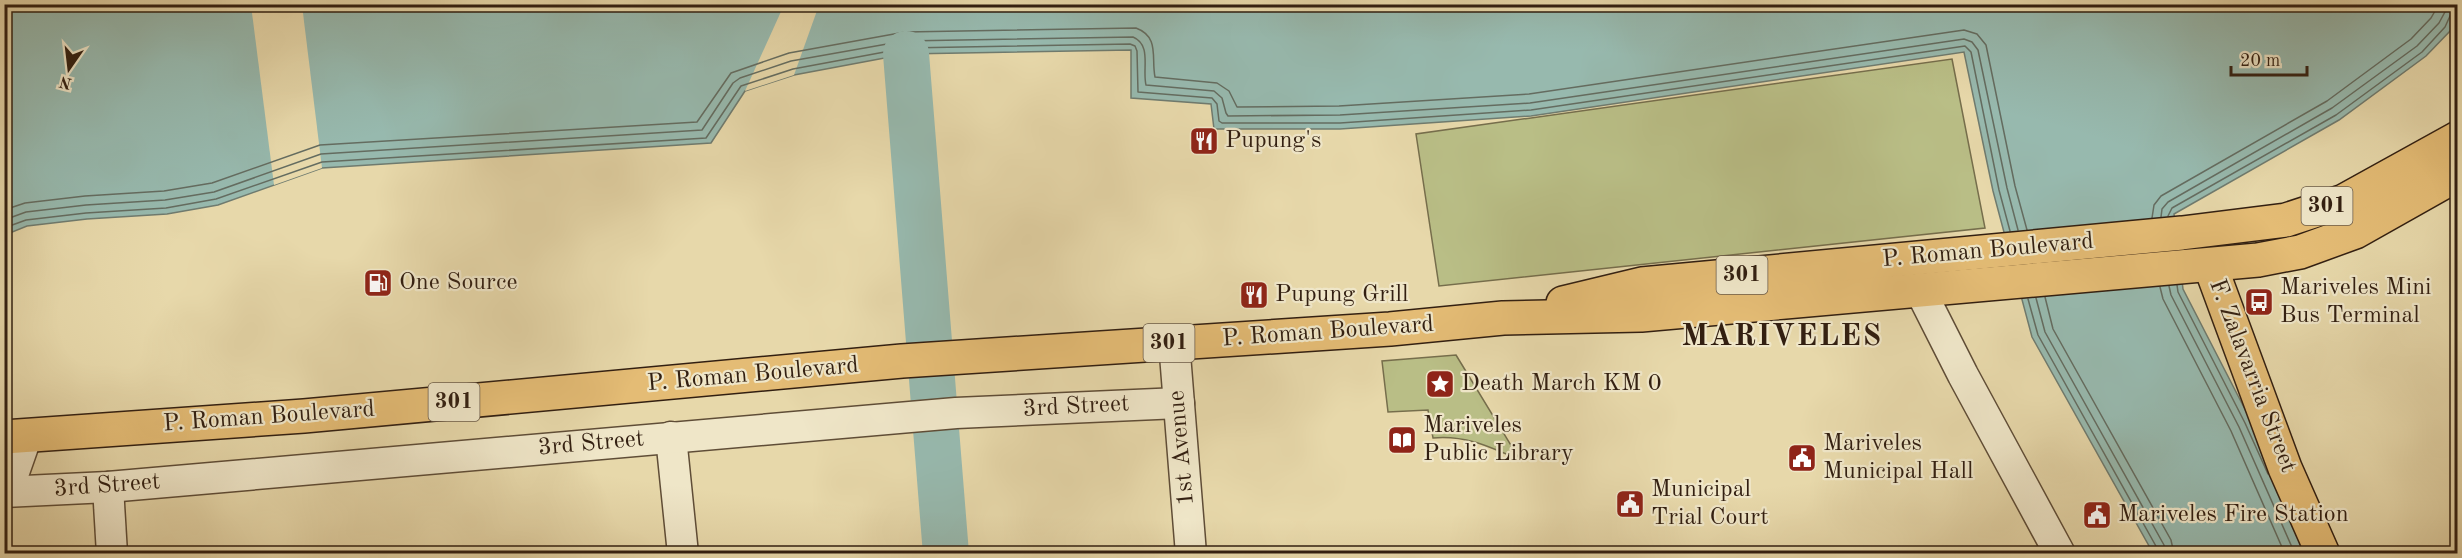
<svg xmlns="http://www.w3.org/2000/svg" width="2462" height="558" viewBox="0 0 2462 558" font-family="'Old Standard TT',serif">
  <rect width="100%" height="100%" fill="#e7d8aa"/>
  <filter id="stains"><feTurbulence type="fractalNoise" baseFrequency=".00333" numOctaves="4"/><feColorMatrix values="0 0 0 0 .2 0 0 0 0 .09 0 0 0 0 .02 0 0 0 .5 -.17"/></filter>
  <radialGradient id="worn" r=".72"><stop offset=".6" stop-color="#630" stop-opacity="0"/><stop offset="1" stop-color="#630" stop-opacity=".3"/></radialGradient>
  <g fill="#b9be86" stroke="#766e4c" stroke-width="1.5">
    <polygon points="1952,59 1985,228 1439,286 1416,134"/>
    <path d="M 1456,355 L 1520,460 C 1490,447 1466,435 1433,438 L 1428,410 L 1388,412 L 1382,361 Z"/>
  </g>
  <polygon fill="#97b9ae" stroke="#6f7b6f" stroke-width="1.5" points="5,5 2457,5 2457,13 2451,30 2426,56 2339,120 2174,214 2183,289 2251,421 2310,553 2153,553 2032,337 1993,191 1964,52 1531,116 1340,129 1214,129 1211,104 1131,98 1131,50 906,54 794,75 745,91 711,143 322,168 218,205 167,214 87,219 27,226 5,235"/>
  <g fill="#e7d8aa">
    <polygon points="251,5 302,5 322,168 274,185"/>
    <polygon points="784,5 819,5 794,75 745,91"/>
  </g>
  <g fill="none" stroke-linecap="round" stroke-linejoin="round">
    <g stroke="#646c60" stroke-width="1.5">
      <path d="M 4,210 L 25,203 L 85,196 L 164,191 L 212,183 L 320,145 L 697,122 L 731,73 L 789,53 L 905,32 L 1136,28 C 1160,37 1151,58 1155,77 L 1217,83 L 1229,91 L 1237,107 L 1339,106 L 1529,94 L 1964,30 L 1977,34 L 1986,45 L 2015,186 L 2027,230"/>
      <polyline points="2168,216 2172,208 2336,115 2422,52 2445,27 2450,16 2458,14"/>
      <polyline points="2161,217 2162,209 2168,202 2332,108 2417,46 2439,23 2446,10 2458,6"/>
      <polyline points="2152,218 2154,205 2161,196 2327,101 2411,39 2431,18 2439,4"/>
      <path d="M 4,220 L 26,212 L 86,205 L 165,200 L 214,192 L 321,154 L 702,130 L 733,83 L 740,78 L 791,61 L 904,41 L 1133,37 C 1152,45 1142,69 1146,85 L 1214,91 L 1222,98 L 1226,113 L 1228,116 L 1340,115 L 1530,103 L 1964,39 L 1972,42 L 1978,50 L 2007,188 L 2018,230"/>
      <polyline points="4,228 26,220 86,213 166,208 216,199 322,162 706,138 741,86 793,69 906,48 1130,44 1135,46 1137,51 1138,92 1212,98 1217,104 1219,121 1222,123 1340,123 1531,110 1965,46 1971,52 1999,190 2010,231"/>
      <polyline points="2177,285 2178,292 2245,423 2268,474"/>
      <polyline points="2169,286 2171,295 2239,427 2295,554"/>
      <polyline points="2160,287 2163,299 2231,431 2285,554"/>
      <polyline points="2045,297 2053,329 2171,540 2174,554"/>
      <polyline points="2036,298 2045,332 2164,545 2165,554"/>
      <polyline points="2028,299 2038,335 2157,548 2158,554"/>
    </g>
    <polyline stroke="#97b9ae" stroke-width="46" points="906,54 946,554"/>
    <g stroke="#5f4d37" stroke-width="33">
      <g id="minor">
        <polyline points="1920,290 1963,375 2060,554"/>
        <polyline points="1174,342 1191,554"/>
        <polyline points="671,437 683,554"/>
        <polyline points="108,487 112,554"/>
        <polyline points="4,492 108,487 956,413 1179,403"/>
        <polyline points="7,492 27,435"/>
      </g>
    </g>
    <g stroke="#321f11" stroke-width="36">
      <g id="major">
        <polyline points="2210,265 2285,468 2323,554"/>
        <polyline points="1563,303 1642,284 2182,233 2286,220 2344,201 2458,138"/>
        <polyline points="4,437 304,416 902,361 1390,329 1503,318 1641,315 2258,260 2300,252 2355,232 2458,174"/>
      </g>
    </g>
    <use href="#minor" stroke="#efe6c8" stroke-width="30"/>
    <use href="#major" stroke="#e4bc75" stroke-width="33"/>
  </g>
  <defs>
    <g id="restaurant-square" transform="scale(1.5)"><rect x="-9" y="-9" width="18" height="18" rx="4" fill="#8f2418" stroke="#efe6c8"/><path d="M-5-6h1v4h1v-4h1v4h1v-4h1v5L-1.5 .5V6h-2V.5L-5-1ZM5-6V6H3V1.5H1.5Q1.5-4 5-6Z" fill="#fff"/></g>
    <g id="fuel-square" transform="scale(1.5)"><rect x="-9" y="-9" width="18" height="18" rx="4" fill="#8f2418" stroke="#efe6c8"/><path d="M-5.5-6h7V0h2V4h1.3V-2.5L3-4.5l.8-.8L6-3V5H2.5V1h-1V6h-7ZM-4.2-4.7v3.2H.2V-4.7Z" fill="#fff"/></g>
    <g id="bus-square" transform="scale(1.5)"><rect x="-9" y="-9" width="18" height="18" rx="4" fill="#8f2418" stroke="#efe6c8"/><path d="M-5-6H5V4H4V6H2V4H-2V6H-4V4H-5ZM-3.5-4V0h7V-4ZM-3.5 1.2v1.5H-2V1.2ZM2 1.2v1.5H3.5V1.2Z" fill="#fff"/></g>
    <g id="sight-square" transform="scale(1.5)"><rect x="-9" y="-9" width="18" height="18" rx="4" fill="#8f2418" stroke="#efe6c8"/><path d="M0-6L1.8-2.2L6-1.7L2.9 1.2L3.7 5.4L0 3.3L-3.7 5.4L-2.9 1.2L-6-1.7L-1.8-2.2Z" fill="#fff"/></g>
    <g id="library-square" transform="scale(1.5)"><rect x="-9" y="-9" width="18" height="18" rx="4" fill="#8f2418" stroke="#efe6c8"/><path d="M-6-4Q-3-5.5-.7-3.5V5Q-3 3-6 4ZM6-4Q3-5.5 .7-3.5V5Q3 3 6 4Z" fill="#fff"/></g>
    <g id="civic-square" transform="scale(1.5)"><rect x="-9" y="-9" width="18" height="18" rx="4" fill="#8f2418" stroke="#efe6c8"/><path d="M-.6-6.5H3V-4.5H.6V-3L4-1V1h2V6H-6V1h2V-1L-.6-3ZM-1.2 2.5V6h2.4V2.5Z" fill="#fff"/></g>
  </defs>
  <g fill-rule="evenodd">
    <use href="#restaurant-square" x="1204" y="141"/>
    <use href="#fuel-square" x="378" y="283"/>
    <use href="#restaurant-square" x="1254" y="295"/>
    <use href="#bus-square" x="2259" y="302"/>
    <use href="#sight-square" x="1440" y="384"/>
    <use href="#library-square" x="1402" y="440"/>
    <use href="#civic-square" x="1802" y="458"/>
    <use href="#civic-square" x="1630" y="504"/>
    <use href="#civic-square" x="2097" y="515"/>
  </g>
  <g text-anchor="middle" dominant-baseline="central" stroke-width="4.5" stroke-linejoin="round" paint-order="stroke">
    <g fill="#efe6c8" stroke="#6b5b48" stroke-width="1.5">
      <rect x="2301.5" y="187" width="51" height="38" rx="4.5"/>
      <rect x="1716.5" y="256" width="51" height="38" rx="4.5"/>
      <rect x="1143.5" y="324" width="51" height="38" rx="4.5"/>
      <rect x="428.5" y="383" width="51" height="38" rx="4.5"/>
    </g>
    <g font-size="22" font-weight="bold" fill="#321f11">
      <text x="2327" y="206">301</text>
      <text x="1742" y="275">301</text>
      <text x="1169" y="343">301</text>
      <text x="454" y="402">301</text>
    </g>
    <g font-size="24" fill="#321f11" stroke="#efe6c8" text-anchor="start">
      <text x="1225" y="141">Pupung's</text>
      <text x="399" y="283">One Source</text>
      <text x="2280" y="288">Mariveles Mini<tspan x="2280" dy="28">Bus Terminal</tspan></text>
      <text x="1275" y="295">Pupung Grill</text>
      <text x="1461" y="384">Death March KM 0</text>
      <text x="1423" y="426">Mariveles<tspan x="1423" dy="28">Public Library</tspan></text>
      <text x="1823" y="444">Mariveles<tspan x="1823" dy="28">Municipal Hall</tspan></text>
      <text x="1651" y="490">Municipal<tspan x="1651" dy="28">Trial Court</tspan></text>
      <text x="2118" y="515">Mariveles Fire Station</text>
    </g>
    <g font-size="24" fill="#321f11" stroke="#efe6c8">
      <text transform="translate(1988 251) rotate(-5)">P. Roman Boulevard</text>
      <text transform="translate(1328 332) rotate(-4)">P. Roman Boulevard</text>
      <text transform="translate(753 375) rotate(-5)">P. Roman Boulevard</text>
      <text transform="translate(2252 376) rotate(69)">F. Zalavarria Street</text>
      <text transform="translate(1076 407) rotate(-3)">3rd Street</text>
      <text transform="translate(269 417) rotate(-4)">P. Roman Boulevard</text>
      <text transform="translate(591 444) rotate(-5)">3rd Street</text>
      <text transform="translate(1182 448) rotate(-95)">1st Avenue</text>
      <text transform="translate(107 486) rotate(-4)">3rd Street</text>
    </g>
    <g font-size="30" font-weight="bold" letter-spacing="1.5" fill="#321f11" stroke="#efe6c8">
      <text x="1782" y="337">MARIVELES</text>
    </g>
  </g>
  <rect width="2462" height="558" fill="none" stroke="#e7d8aa" stroke-width="24"/>
  <rect x="6" y="6" width="2450" height="546" fill="none" stroke="#321f11" stroke-width="3"/>
  <rect x="12" y="12" width="2438" height="534" fill="none" stroke="#321f11" stroke-width="1.5"/>
  <g transform="translate(69 69) rotate(194)" stroke="#efe6c8" stroke-width="4.5" paint-order="stroke">
  <path d="M0-4.5L10 22L0 15L-10 22Z" fill="#321f11"/>
  <text y="-9" font-size="16" font-weight="bold" text-anchor="middle" fill="#321f11">N</text>
  </g>
  <path d="M2231 66v9h76v-9" fill="none" stroke="#321f11" stroke-width="3"/>
  <text x="2240" y="66" font-size="18" fill="#321f11" stroke="#efe6c8" stroke-width="4.5" paint-order="stroke">20 m</text>
  <rect width="100%" height="100%" filter="url(#stains)"/>
  <rect width="100%" height="100%" fill="url(#worn)"/>
</svg>
